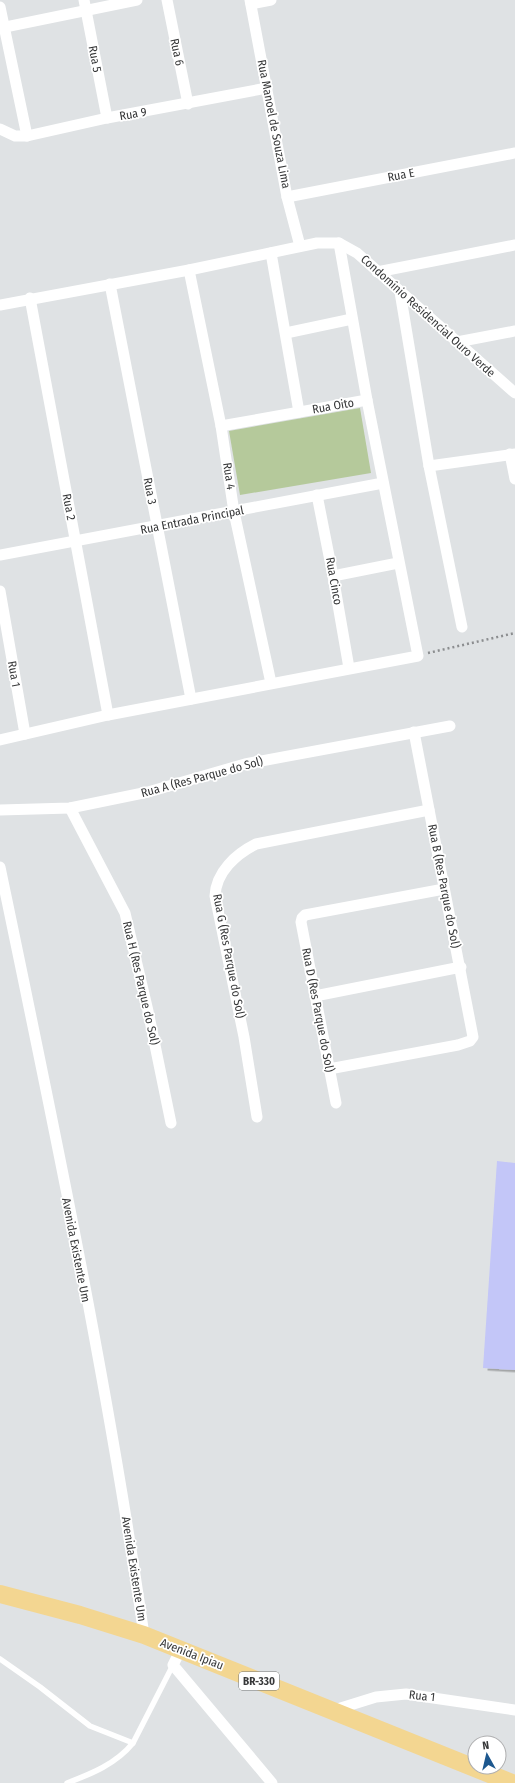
<svg xmlns="http://www.w3.org/2000/svg" width="515" height="1783" viewBox="0 0 515 1783" font-family="'Fira Sans Condensed',sans-serif">
  <defs>
    <filter id="shadow"><feDropShadow dx="4.5" dy="2.5" stdDeviation="0" flood-color="#0004"/></filter>
  </defs>
  <rect width="100%" height="100%" fill="#dfe2e4"/>
  <polygon fill="#b5c99b" points="360,408 371,473 240,495 229,431"/>
  <polygon fill="#c3c6f8" filter="url(#shadow)" points="497,1161 515,1163 515,1370 483,1368"/>
  <g fill="none" stroke-linecap="round" stroke-linejoin="round">
    <polyline stroke="#8b8d8f" stroke-width="2.5" stroke-dasharray="2 3" stroke-linecap="butt" points="428,653 515,633"/>
    <g stroke="#fff" stroke-width="5.5">
      <polyline points="0,1659 40,1687 90,1726 133,1743"/>
      <path d="M 67,1783 C 91,1774 116,1764 133,1743 L 173,1665"/>
    </g>
    <g stroke="#fff" stroke-width="11">
      <polyline points="84,0 107,118"/>
      <polyline points="167,0 188,104"/>
      <polyline points="250,0 287,197 300,246"/>
      <polyline points="251,4 271,0"/>
      <polyline points="0,7 27,136"/>
      <polyline points="0,28 137,0"/>
      <polyline points="0,129 15,136 27,136 107,118 267,88"/>
      <polyline points="287,197 515,153"/>
      <polyline points="271,253 299,412"/>
      <polyline points="189,270 221,426 234,512 271,683"/>
      <polyline points="377,272 515,245"/>
      <polyline points="110,284 191,699"/>
      <polyline points="400,292 429,466 462,627"/>
      <polyline points="30,298 108,715"/>
      <polyline points="0,305 189,270 317,243 339,243 357,253 515,393"/>
      <polyline points="286,333 352,319"/>
      <polyline points="457,342 515,331"/>
      <polyline points="221,426 367,400"/>
      <polyline points="510,454 515,479"/>
      <polyline points="429,466 515,454"/>
      <polyline points="317,495 333,576 349,668"/>
      <polyline points="0,555 383,483"/>
      <polyline points="333,576 398,563"/>
      <polyline points="0,591 25,734"/>
      <polyline points="0,740 108,715 418,656 367,400 339,243"/>
      <polyline points="70,808 125,913 148,1011 171,1123"/>
      <polyline points="0,810 70,808 148,792 245,764 450,726"/>
      <path d="M 0,867 C 53,1122 107,1378 144,1635"/>
      <polyline points="315,996 461,967"/>
      <polyline points="329,1069 458,1045 470,1041 473,1037 414,732"/>
      <polyline points="336,1103 301,922 302,918 305,915 444,889"/>
      <path d="M 257,1117 L 244,1037 L 215,896 C 216,872 236,854 256,844 L 429,810"/>
      <polyline points="181,1649 173,1665 272,1783"/>
      <polyline points="331,1711 376,1697 406,1694 515,1710"/>
    </g>
    <polyline stroke="#f3d691" stroke-width="18" points="0,1594 80,1615 144,1635 512,1783"/>
  </g>
  <g text-anchor="middle" dominant-baseline="central" stroke-width="3.5" stroke-linejoin="round" paint-order="stroke">
    <rect fill="#fff" stroke="#737474" stroke-width="1" x="239" y="1672" width="40" height="18" rx="3"/>
    <g font-size="11" font-weight="bold" fill="#373839">
      <text x="259" y="1681">BR-330</text>
    </g>
    <g font-size="12" fill="#373839" stroke="#fff">
      <text transform="translate(177 52) rotate(78)">Rua 6</text>
      <text transform="translate(95 59) rotate(79)">Rua 5</text>
      <text transform="translate(133 114) rotate(-10)">Rua 9</text>
      <text transform="translate(274 124) rotate(79)">Rua Manoel de Souza Lima</text>
      <text transform="translate(401 175) rotate(-11)">Rua E</text>
      <text transform="translate(428 316) rotate(42)">Condomínio Residencial Ouro Verde</text>
      <text transform="translate(333 406) rotate(-10)">Rua Oito</text>
      <text transform="translate(229 476) rotate(81)">Rua 4</text>
      <text transform="translate(150 491) rotate(79)">Rua 3</text>
      <text transform="translate(69 507) rotate(79)">Rua 2</text>
      <text transform="translate(192 520) rotate(-11)">Rua Entrada Principal</text>
      <text transform="translate(334 581) rotate(80)">Rua Cinco</text>
      <text transform="translate(14 674) rotate(80)">Rua 1</text>
      <text transform="translate(202 777) rotate(-15)">Rua A (Res Parque do Sol)</text>
      <text transform="translate(444 886) rotate(79)">Rua B (Res Parque do Sol)</text>
      <text transform="translate(229 956) rotate(79)">Rua G (Res Parque do Sol)</text>
      <text transform="translate(141 983) rotate(77)">Rua H (Res Parque do Sol)</text>
      <text transform="translate(318 1010) rotate(79)">Rua D (Res Parque do Sol)</text>
      <text transform="translate(76 1250) rotate(79)">Avenida Existente Um</text>
      <text transform="translate(134 1569) rotate(81)">Avenida Existente Um</text>
      <text transform="translate(192 1654) rotate(21)">Avenida Ipiau</text>
      <text transform="translate(422 1696) rotate(6)">Rua 1</text>
    </g>
  </g>
  <g transform="translate(487 1755) rotate(352)"><circle r="19" fill="#ffffff" stroke="#afafb0"/>
  <path d="M0-3L7 15L0 10L-7 15Z" fill="#1d588f"/>
  <text y="-6" font-size="11" font-weight="bold" text-anchor="middle" fill="#373839">N</text>
  </g>
</svg>
